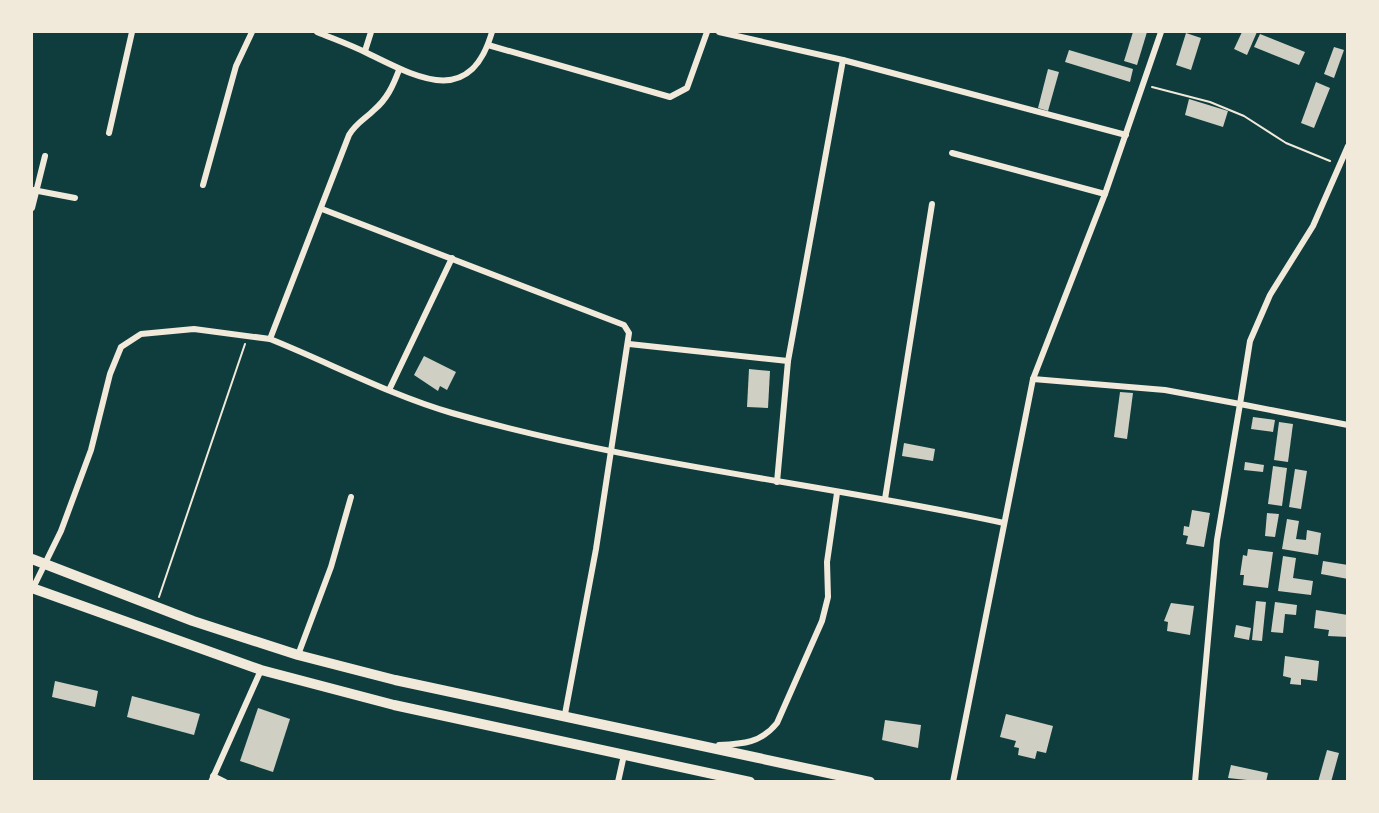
<svg xmlns="http://www.w3.org/2000/svg" width="1379" height="813" viewBox="0 0 1379 813" font-family="'DejaVu Sans',sans-serif">
  <rect width="100%" height="100%" fill="#0f3d3e"/>
  <g fill="#cfcfc3">
    <polygon points="1133,32 1147,32 1137,65 1124,61"/>
    <polygon points="1242,32 1257,32 1247,55 1234,49"/>
    <polygon points="1186,33 1201,38 1191,70 1176,65"/>
    <polygon points="1260,34 1305,52 1299,65 1254,47"/>
    <polygon points="1334,47 1344,50 1334,78 1324,74"/>
    <polygon points="1069,50 1133,69 1130,82 1065,62"/>
    <polygon points="1048,69 1059,72 1048,111 1038,108"/>
    <polygon points="1316,82 1330,88 1314,128 1301,123"/>
    <polygon points="1189,99 1228,111 1223,127 1185,115"/>
    <polygon points="424,356 456,372 447,390 440,386 438,391 414,375"/>
    <polygon points="749,369 770,371 768,408 747,407"/>
    <polygon points="1120,392 1133,393 1127,439 1114,437"/>
    <polygon points="1253,417 1275,420 1273,432 1251,429"/>
    <polygon points="1279,422 1293,424 1288,462 1274,460"/>
    <polygon points="904,443 935,449 933,461 902,456"/>
    <polygon points="1245,462 1264,465 1263,472 1244,470"/>
    <polygon points="1273,466 1287,468 1282,506 1268,504"/>
    <polygon points="1295,469 1307,471 1301,509 1289,507"/>
    <polygon points="1192,510 1210,513 1204,547 1186,544 1188,536 1183,535 1184,526 1189,527"/>
    <polygon points="1267,513 1279,514 1275,537 1265,536"/>
    <polygon points="1287,519 1299,521 1296,539 1306,540 1307,530 1321,533 1318,555 1282,549"/>
    <polygon points="1248,549 1273,552 1268,588 1243,585 1244,575 1240,575 1243,555 1247,556"/>
    <polygon points="1283,556 1296,558 1293,578 1313,581 1311,595 1278,591"/>
    <polygon points="1323,561 1348,565 1348,579 1321,574"/>
    <polygon points="1256,601 1266,602 1262,641 1252,640"/>
    <polygon points="1275,602 1297,605 1296,615 1285,614 1283,633 1271,632"/>
    <polygon points="1171,603 1194,606 1190,635 1167,631 1168,622 1164,621"/>
    <polygon points="1316,610 1348,615 1348,637 1328,636 1329,630 1314,628"/>
    <polygon points="1236,625 1251,628 1249,640 1234,637"/>
    <polygon points="1285,656 1319,661 1317,681 1301,679 1301,685 1290,684 1291,678 1283,676"/>
    <polygon points="55,681 98,691 95,707 52,697"/>
    <polygon points="132,696 200,714 194,735 127,717"/>
    <polygon points="258,708 290,719 273,772 240,761"/>
    <polygon points="1006,714 1053,726 1046,753 1037,751 1035,759 1018,755 1019,748 1014,747 1016,741 1000,737"/>
    <polygon points="885,720 921,725 918,748 882,740"/>
    <polygon points="1327,750 1339,753 1331,782 1318,782"/>
    <polygon points="1231,765 1268,773 1266,782 1228,778"/>
  </g>
  <g fill="none" stroke-linecap="round" stroke-linejoin="round">
    <g stroke="#f1e9da" stroke-width="2">
      <polyline points="1152,87 1210,102 1244,116 1286,143 1330,161"/>
      <polyline points="159,597 245,344"/>
    </g>
    <g stroke="#f1e9da" stroke-width="6">
      <path d="M 317,32 C 334,39 351,45 367,53 C 418,78 470,108 492,32"/>
      <polyline points="719,32 843,60 1126,135"/>
      <polyline points="488,45 670,97 687,88 707,32"/>
      <polyline points="365,51 371,32"/>
      <polyline points="109,133 132,32"/>
      <polyline points="1348,146 1313,226 1270,295 1250,341 1240,404 1348,425"/>
      <polyline points="952,153 1105,194"/>
      <polyline points="203,185 236,66 252,32"/>
      <polyline points="33,190 75,198"/>
      <polyline points="32,208 45,156"/>
      <polyline points="322,209 624,325 629,333 596,549 565,714"/>
      <path d="M 270,339 C 330,363 390,395 452,413 C 633,465 820,483 1004,523"/>
      <polyline points="629,344 788,361"/>
      <polyline points="1033,379 1165,390 1240,404 1217,540 1195,782"/>
      <polyline points="390,388 452,258"/>
      <polyline points="777,482 788,361 843,60"/>
      <polyline points="885,499 932,204"/>
      <path d="M 33,588 L 61,531 L 91,450 L 110,374 L 121,347 L 141,334 L 194,329 L 270,339 L 349,135 C 356,123 365,119 374,110 C 387,99 393,86 399,70"/>
      <polyline points="298,655 331,567 351,497"/>
      <path d="M 719,745 C 743,744 761,743 777,723 L 822,621 L 828,597 L 827,562 L 837,493"/>
      <polyline points="213,776 225,782"/>
      <polyline points="211,782 261,670"/>
      <polyline points="618,782 624,755"/>
      <polyline points="953,782 1033,379 1105,194 1161,32"/>
    </g>
    <g stroke="#f1e9da" stroke-width="10">
      <polyline points="32,559 193,621 298,655 395,680 870,782"/>
      <polyline points="32,588 261,670 394,705 750,782"/>
    </g>
  </g>
  <rect width="1379" height="813" fill="none" stroke="#f1e9da" stroke-width="66"/>
</svg>
